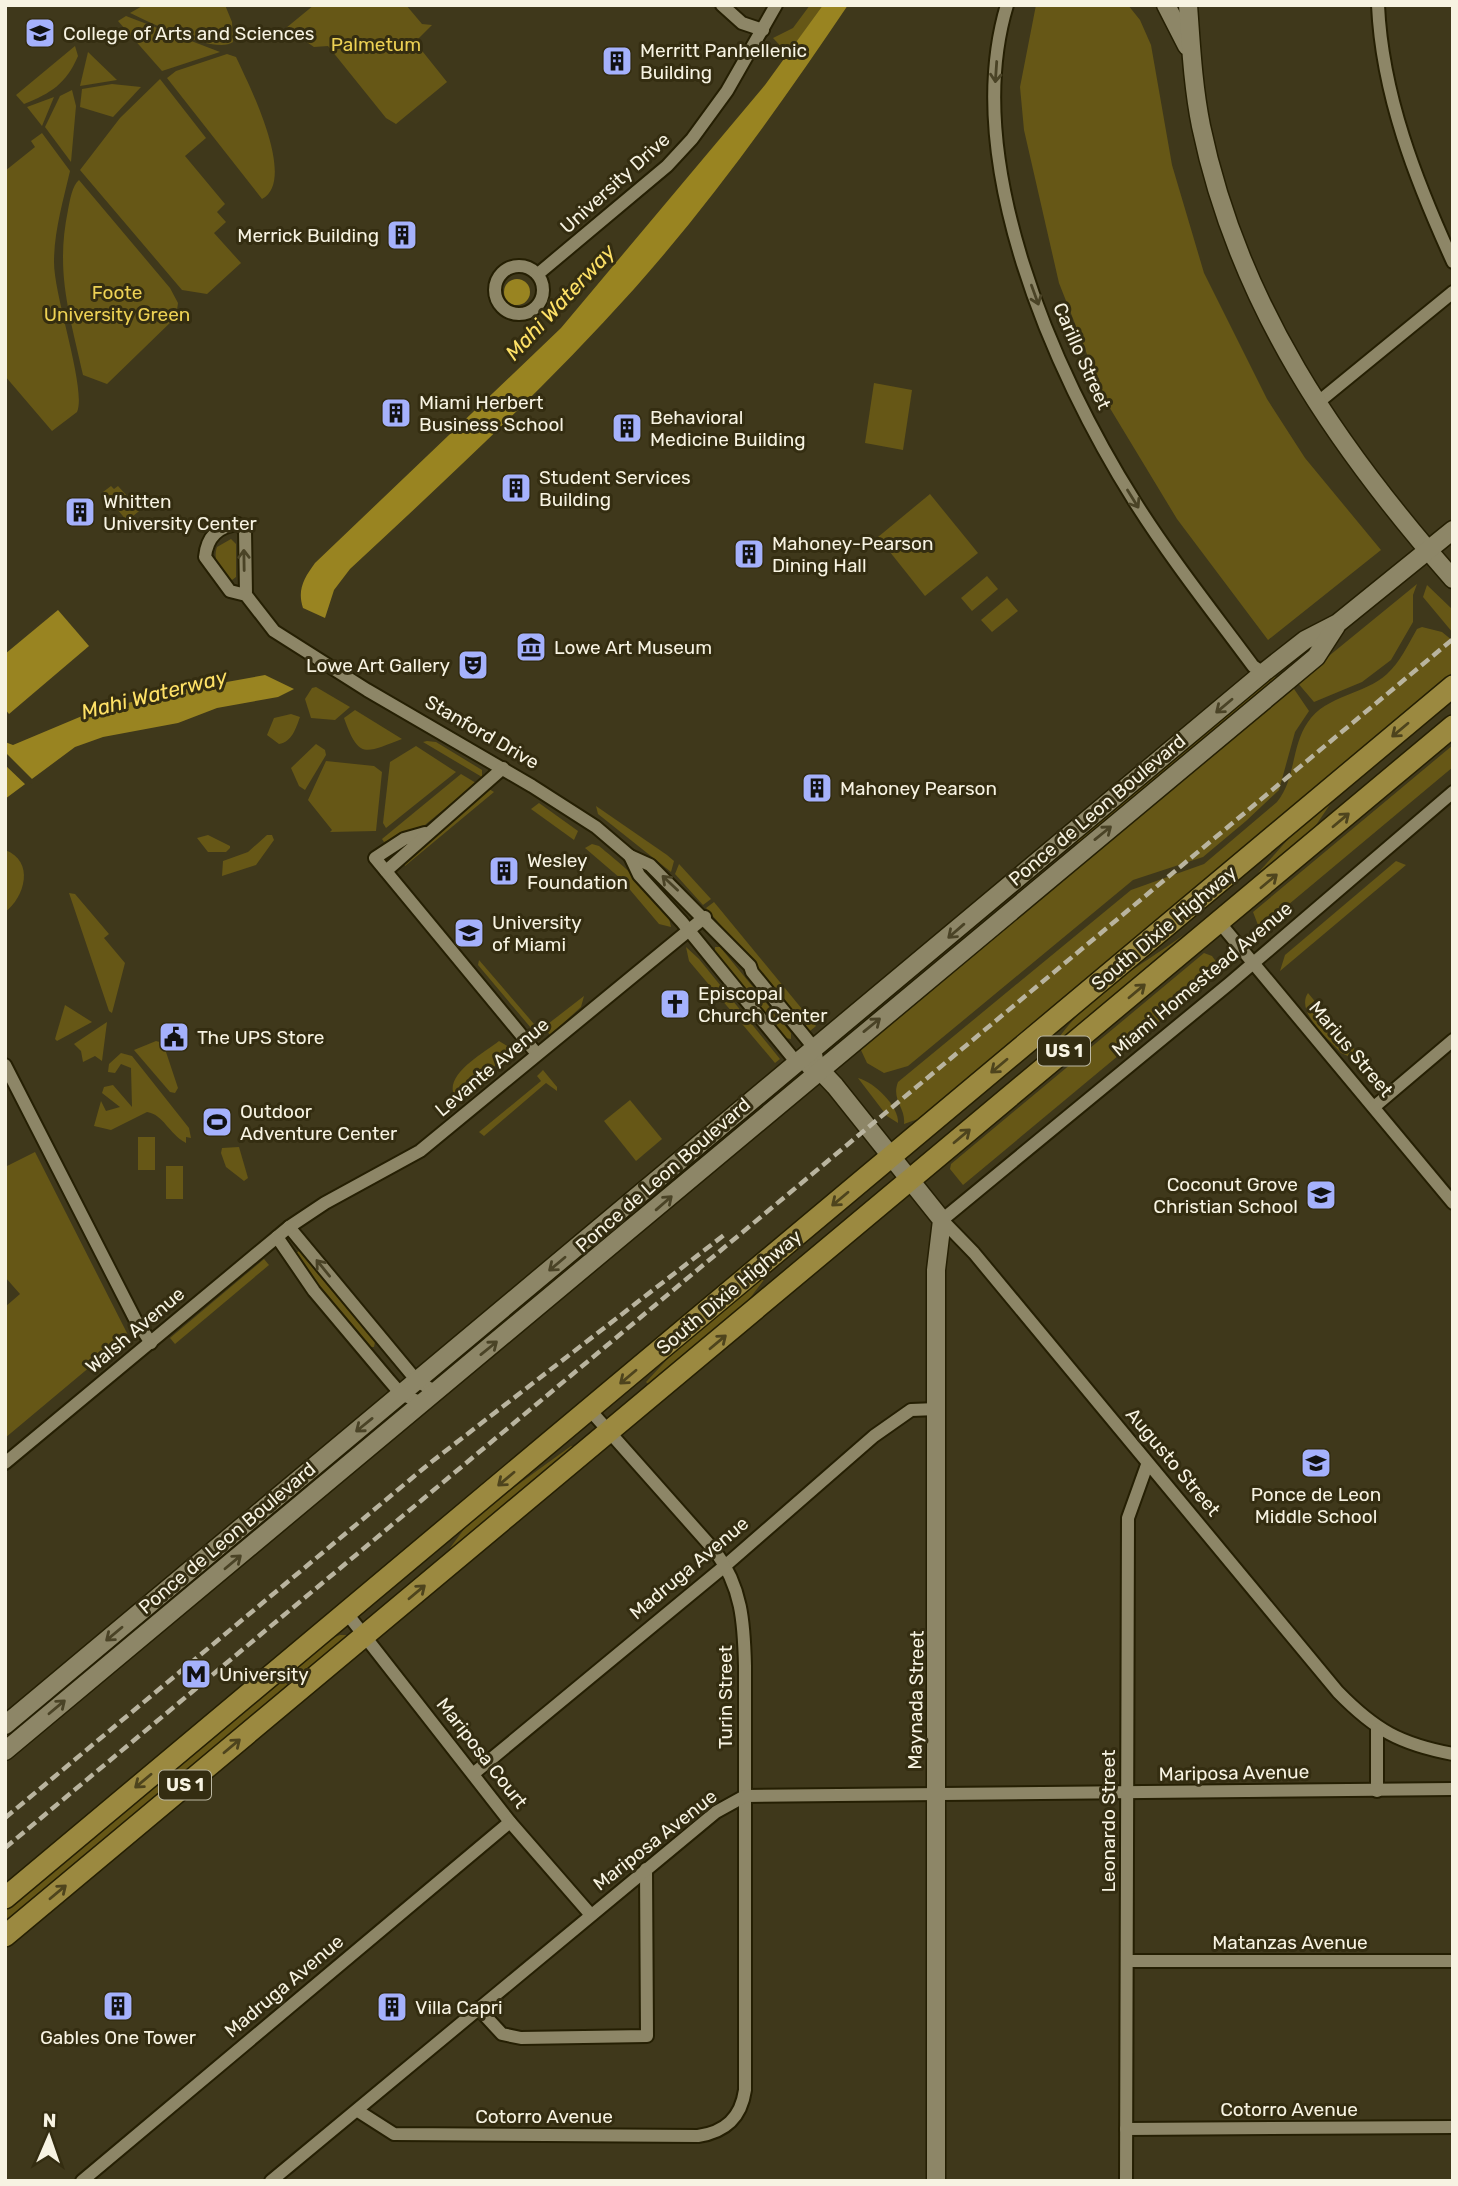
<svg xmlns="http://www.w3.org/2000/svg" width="1458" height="2186" viewBox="0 0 1458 2186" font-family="Rubik,sans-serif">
  <rect width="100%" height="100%" fill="#3f381b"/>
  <g fill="#665716">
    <path d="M 144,5 L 225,5 L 232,22 L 233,42 C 216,55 149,22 130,13 Z"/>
    <polygon points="314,5 406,5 422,24 432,25 415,42 447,82 396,124 386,118 328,46 314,47 286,28"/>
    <polygon points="810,5 823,5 788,54 773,38 793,28"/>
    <polygon points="1036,5 1128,5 1140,20 1151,45 1172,165 1204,273 1267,399 1305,458 1381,550 1268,640 1177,519 1105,400 1059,283 1024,130 1020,87"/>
    <polygon points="126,16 220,52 162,71 118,21"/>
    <path d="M 75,46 L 78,56 C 66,84 51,93 24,104 L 16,95 Z"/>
    <polygon points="88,52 117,80 80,86"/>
    <path d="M 227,54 L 236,57 C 248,83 298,180 262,199 L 167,78 L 176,71 Z"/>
    <polygon points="160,79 206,138 185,156 225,204 217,212 226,222 214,233 241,263 207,294 182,290 80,170 120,118"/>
    <polygon points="112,84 141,87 113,117 80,107 82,89"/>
    <polygon points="72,90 76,106 71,162 45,127 60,96"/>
    <polygon points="54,97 42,126 27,107"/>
    <path d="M 42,133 L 70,171 C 63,201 54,232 54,262 C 54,297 87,390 77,412 L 52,431 L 5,376 L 5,171 L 35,147 L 31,141 Z"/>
    <path d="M 79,180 L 170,288 L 178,303 L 176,317 L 107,384 L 83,375 C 70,315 55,273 68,210 C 70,200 72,186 79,180 Z"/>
    <polygon points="874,383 912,390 903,450 865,443"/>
    <polygon points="111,486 114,489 118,486 127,496 132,492 144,507 127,521 103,492"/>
    <polygon points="930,494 978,553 925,596 878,537"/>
    <path d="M 231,539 L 236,544 L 236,577 L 232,580 C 221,573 212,561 217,547 Z"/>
    <polygon points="987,576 998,589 972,611 961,598"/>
    <polygon points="1417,584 1413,595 1413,622 1391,660 1362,682 1314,702 1297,682"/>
    <polygon points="1427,585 1453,610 1453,633 1423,597"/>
    <polygon points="1007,598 1018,611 992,632 981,620"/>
    <path d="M 1422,627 L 1442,632 L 1453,641 L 1453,672 L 918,1119 L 904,1124 C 906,1108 891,1100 898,1082 L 1131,890 L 1204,864 L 1277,802 C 1296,779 1291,746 1308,722 C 1326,695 1364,695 1387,674 C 1400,662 1408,645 1417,629 Z"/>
    <polygon points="1272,676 1278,677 1080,842 1074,843"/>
    <polygon points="1292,686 1309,711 1295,732 1279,790 1246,821 1203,857 1133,880 908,1066 884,1073 867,1063 860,1048"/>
    <polygon points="316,687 350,707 335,720 311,718 305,699 312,688"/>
    <path d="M 355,710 L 402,739 C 365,753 359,760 344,718 Z"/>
    <path d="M 291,714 L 300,717 C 296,728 292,742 279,744 L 267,735 L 274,718 Z"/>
    <polygon points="427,741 436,742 482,770 482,777 423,742"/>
    <polygon points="316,744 325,750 326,755 305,790 299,786 291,768"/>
    <polygon points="1453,745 1453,767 1276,915 1275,920 1278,923 1268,928 1258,925 1253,912"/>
    <polygon points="416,746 456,772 386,828 383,823 390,762"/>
    <polygon points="326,761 374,766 382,772 376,831 330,832 332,830 308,800"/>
    <polygon points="461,774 476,783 420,829 384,842 382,839"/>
    <polygon points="489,789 494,792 405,866 404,862"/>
    <polygon points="1333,800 1312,831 1258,873 1299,827"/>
    <polygon points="539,803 578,831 574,840 531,809"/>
    <polygon points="596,806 667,855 674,861 671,872 598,814"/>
    <polygon points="208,835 230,846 230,848 226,852 208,852 197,838"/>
    <polygon points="267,835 272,835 274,840 256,865 222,876 223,861 248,852"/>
    <path d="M 592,844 L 599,846 C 617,861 670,903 671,927 L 659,924 L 620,878 L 585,848 Z"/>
    <path d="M 5,850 C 35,861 25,897 5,912 Z"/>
    <polygon points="1396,861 1406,865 1280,971 1285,955"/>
    <polygon points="679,864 711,899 703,905 675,874"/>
    <polygon points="69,893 75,894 109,934 104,938 125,963 112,1013 109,1011"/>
    <polygon points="714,902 816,1026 810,1031 706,908"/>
    <path d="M 1185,934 L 1057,1043 L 1056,1042 C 1087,995 1139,967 1185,934 Z"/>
    <polygon points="686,947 699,959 780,1059 775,1063 689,961"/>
    <polygon points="715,947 720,947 791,1033 791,1039 785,1038 715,953"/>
    <polygon points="1204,953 1212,956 1217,963 1214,976 963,1185 950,1169 951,1164"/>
    <polygon points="479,960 534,1024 534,1029 529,1033 531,1028 478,965"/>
    <path d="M 1308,993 L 1357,1052 L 1348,1056 L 1341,1053 C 1329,1039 1295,1012 1308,993 Z"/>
    <polygon points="584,996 581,1007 550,1035 544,1027"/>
    <polygon points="65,1005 92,1022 57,1041 55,1039"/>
    <polygon points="107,1022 102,1061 95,1056 83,1062 81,1051 74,1044"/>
    <polygon points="156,1041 163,1043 178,1088 175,1093 170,1092 134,1050"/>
    <path d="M 499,1041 L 512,1049 L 510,1055 L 454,1096 C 445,1073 483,1054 499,1041 Z"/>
    <path d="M 121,1053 L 132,1056 L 189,1128 L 191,1138 L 186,1137 L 186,1143 C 168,1133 164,1115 147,1112 L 111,1130 L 94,1126 L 101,1101 L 106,1111 L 120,1107 L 102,1093 L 104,1087 L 113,1085 L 132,1107 L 131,1068 L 121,1064 L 115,1073 L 108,1072 L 109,1064 Z"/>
    <polygon points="543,1070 557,1087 557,1091 546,1083 484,1136 479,1132 541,1081 537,1076"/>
    <path d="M 858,1078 C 874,1082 899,1106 898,1123 L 887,1116 Z"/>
    <polygon points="630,1100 662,1139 636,1161 604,1121"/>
    <rect x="138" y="1137" width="17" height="33"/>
    <polygon points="239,1147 248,1178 244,1181 226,1167 221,1153 222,1148"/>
    <polygon points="35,1152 128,1335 5,1438 5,1307 20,1294 5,1277 5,1167"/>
    <rect x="166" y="1166" width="17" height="33"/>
    <polygon points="614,1227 618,1229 495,1332 494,1329 510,1314"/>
    <polygon points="299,1251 375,1342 374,1347 369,1347 326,1299 295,1254"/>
    <polygon points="264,1259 269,1265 175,1344 170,1338"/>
    <polygon points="763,1274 766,1277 747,1302 649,1385 646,1382 688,1337"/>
    <polygon points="351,1446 347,1454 243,1542 240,1538"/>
    <polygon points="571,1446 574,1447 452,1550 450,1548 473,1517"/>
    <polygon points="230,1546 233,1549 5,1740 5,1733"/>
    <polygon points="340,1635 346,1635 346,1638 5,1922 5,1908 327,1640"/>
  </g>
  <g fill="#998421">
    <path d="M 823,5 L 848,5 C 782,103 713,200 634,289 C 545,388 448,478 350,569 L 334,590 L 325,618 L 303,608 C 297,590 304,578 315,563 L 561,328 L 765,85 Z"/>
    <circle cx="517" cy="292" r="13"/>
    <polygon points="58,610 89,646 9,714 5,709 5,654"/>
    <polygon points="265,675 294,689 278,697 217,708 178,723 103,737 75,747 5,799 5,742 13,745 94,711 182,690"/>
  </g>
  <polygon fill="#3f381b" points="5,752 34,781 27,786 5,765"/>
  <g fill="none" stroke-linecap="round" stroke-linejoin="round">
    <g stroke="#251f03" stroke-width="16">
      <g id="street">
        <polyline points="722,5 742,23 763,30"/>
        <path d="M 1007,5 C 960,160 1053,372 1135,502 C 1171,559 1213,612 1253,666 L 1263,673"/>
        <path d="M 1378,5 C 1382,95 1416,181 1453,262"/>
        <circle cx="519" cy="290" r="24"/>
        <polyline points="538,274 667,166 692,139 727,91 776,5"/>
        <polyline points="1316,404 1453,292"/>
        <path d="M 246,595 L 230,591 L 205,557 C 207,537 218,526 238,524 L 245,530 L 246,595 L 274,631 L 367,690 L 532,786 L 596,827 L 630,856 L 650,865 L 750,966 L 752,972 L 815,1049 L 819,1069"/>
        <path d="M 1453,792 L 1230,983 L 942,1220 L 974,1253 L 1338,1692 C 1375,1730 1400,1744 1453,1754"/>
        <polyline points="425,833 404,839 375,858 537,1054"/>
        <polyline points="630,856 639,875 682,922 797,1063"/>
        <polyline points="386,871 503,768"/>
        <polyline points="1219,922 1453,1203"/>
        <polyline points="5,1065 135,1319 151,1343"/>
        <polyline points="1374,1107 1453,1040"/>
        <polyline points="289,1227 417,1381 436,1392"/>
        <polyline points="277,1237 314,1291 388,1379 401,1394 422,1403"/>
        <polyline points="5,1463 289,1227 325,1203 420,1151 705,917"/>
        <polyline points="345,1611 510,1822 591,1915"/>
        <polyline points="473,1774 726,1565 874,1436 911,1410 937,1409"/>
        <polyline points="1377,1791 1377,1729"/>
        <polyline points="1127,1961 1453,1961"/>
        <polyline points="478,2008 502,2034 521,2038 647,2036 646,1869"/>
        <path d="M 358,2111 L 394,2134 L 698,2136 C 725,2132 741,2118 745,2090 L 745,1666 C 744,1623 742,1587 715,1551 L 589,1409"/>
        <polyline points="1126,2129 1453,2127"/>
        <polyline points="82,2181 510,1822"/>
        <polyline points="271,2181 716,1812 745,1796 1453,1789"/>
        <polyline points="1126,2181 1128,1518 1147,1465"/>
      </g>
    </g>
    <g stroke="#251f03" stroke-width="21">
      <g id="secondary">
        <polyline points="1166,5 1187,46"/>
        <path d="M 1188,5 C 1191,46 1193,86 1201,126 C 1238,304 1335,445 1453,579"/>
        <polyline points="810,1066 819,1069 835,1086 942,1220 936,1270 936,2181"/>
        <polyline points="5,1725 1263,673 1305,640 1338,623 1453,530"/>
        <polyline points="5,1751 1316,657 1336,626"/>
      </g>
    </g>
    <g stroke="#251f03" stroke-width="24">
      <g id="highway">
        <polyline points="5,1898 1453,686"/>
        <polyline points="5,1936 1453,726"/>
      </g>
    </g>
    <use href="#street" stroke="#8d8667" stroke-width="12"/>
    <use href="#secondary" stroke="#8d8667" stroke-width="18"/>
    <use href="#highway" stroke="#9b8940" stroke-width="21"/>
    <g stroke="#b9b49f" stroke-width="4.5" stroke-dasharray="10 5" stroke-linecap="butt">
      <polyline points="5,1818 430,1463 724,1235"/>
      <polyline points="5,1848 1453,639"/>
    </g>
  </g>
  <defs><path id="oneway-shaft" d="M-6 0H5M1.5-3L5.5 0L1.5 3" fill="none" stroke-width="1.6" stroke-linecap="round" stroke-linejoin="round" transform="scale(1.75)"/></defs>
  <g stroke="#4a4326">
    <use href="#oneway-shaft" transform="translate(996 72) rotate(94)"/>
    <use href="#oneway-shaft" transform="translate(1035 295) rotate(70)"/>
    <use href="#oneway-shaft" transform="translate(1133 499) rotate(58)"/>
    <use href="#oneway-shaft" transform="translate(244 560) rotate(-91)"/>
    <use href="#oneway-shaft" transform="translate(1224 706) rotate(140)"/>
    <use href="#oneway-shaft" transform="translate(1103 833) rotate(-39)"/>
    <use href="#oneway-shaft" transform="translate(670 883) rotate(-137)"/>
    <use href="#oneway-shaft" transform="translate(956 931) rotate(139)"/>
    <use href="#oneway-shaft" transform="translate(872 1025) rotate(-39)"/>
    <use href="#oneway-shaft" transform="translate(664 1203) rotate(-41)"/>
    <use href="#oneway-shaft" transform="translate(557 1264) rotate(140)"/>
    <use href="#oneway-shaft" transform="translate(323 1268) rotate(-129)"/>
    <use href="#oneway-shaft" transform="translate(489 1348) rotate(-39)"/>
    <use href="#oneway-shaft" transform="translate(364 1425) rotate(141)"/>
    <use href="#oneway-shaft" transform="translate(233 1562) rotate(-40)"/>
    <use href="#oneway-shaft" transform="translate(114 1634) rotate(140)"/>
    <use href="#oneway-shaft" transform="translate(57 1707) rotate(-40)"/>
  </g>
  <g stroke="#4e441d">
    <use href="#oneway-shaft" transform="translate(1400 730) rotate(140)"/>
    <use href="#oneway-shaft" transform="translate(1341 820) rotate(-40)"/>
    <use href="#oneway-shaft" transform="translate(1269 881) rotate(-40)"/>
    <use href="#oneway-shaft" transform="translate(1137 991) rotate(-40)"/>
    <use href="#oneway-shaft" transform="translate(999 1066) rotate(140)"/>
    <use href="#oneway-shaft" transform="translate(962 1136) rotate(-40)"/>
    <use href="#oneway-shaft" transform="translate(840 1199) rotate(140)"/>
    <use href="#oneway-shaft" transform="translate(718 1342) rotate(-40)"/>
    <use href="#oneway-shaft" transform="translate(628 1377) rotate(140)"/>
    <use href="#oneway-shaft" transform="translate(506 1479) rotate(140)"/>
    <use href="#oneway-shaft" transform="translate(417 1592) rotate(-40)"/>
    <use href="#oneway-shaft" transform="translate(232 1746) rotate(-40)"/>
    <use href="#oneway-shaft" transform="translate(143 1781) rotate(140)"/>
    <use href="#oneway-shaft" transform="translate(58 1892) rotate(-40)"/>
  </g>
  <defs>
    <g id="university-square" transform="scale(1.575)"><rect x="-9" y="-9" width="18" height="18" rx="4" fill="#a5b1fc" stroke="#342d11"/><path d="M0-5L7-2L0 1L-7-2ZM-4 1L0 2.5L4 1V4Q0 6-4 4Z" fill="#111"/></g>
    <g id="building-square" transform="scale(1.575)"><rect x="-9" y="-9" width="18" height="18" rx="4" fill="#a5b1fc" stroke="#342d11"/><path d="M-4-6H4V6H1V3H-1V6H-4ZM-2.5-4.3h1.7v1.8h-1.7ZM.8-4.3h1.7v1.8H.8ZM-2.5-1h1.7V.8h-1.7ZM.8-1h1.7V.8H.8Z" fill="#111"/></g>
    <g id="museum-square" transform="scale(1.575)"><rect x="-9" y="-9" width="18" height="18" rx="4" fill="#a5b1fc" stroke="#342d11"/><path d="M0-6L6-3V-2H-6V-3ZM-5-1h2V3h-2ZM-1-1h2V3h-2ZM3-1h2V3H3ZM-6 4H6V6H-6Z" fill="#111"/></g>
    <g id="theatre-square" transform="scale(1.575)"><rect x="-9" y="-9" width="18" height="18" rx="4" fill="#a5b1fc" stroke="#342d11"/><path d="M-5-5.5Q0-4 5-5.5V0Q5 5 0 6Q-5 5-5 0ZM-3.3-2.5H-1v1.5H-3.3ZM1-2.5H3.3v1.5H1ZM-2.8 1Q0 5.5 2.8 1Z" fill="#111"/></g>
    <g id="church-square" transform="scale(1.575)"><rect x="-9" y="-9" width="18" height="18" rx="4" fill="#a5b1fc" stroke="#342d11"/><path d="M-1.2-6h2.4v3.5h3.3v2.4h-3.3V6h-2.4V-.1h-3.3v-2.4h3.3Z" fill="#111"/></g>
    <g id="civic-square" transform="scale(1.575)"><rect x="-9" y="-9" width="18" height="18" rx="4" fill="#a5b1fc" stroke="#342d11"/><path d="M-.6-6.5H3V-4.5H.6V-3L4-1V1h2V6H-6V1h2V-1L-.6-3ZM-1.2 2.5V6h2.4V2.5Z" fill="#111"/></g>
    <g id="stadium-square" transform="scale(1.575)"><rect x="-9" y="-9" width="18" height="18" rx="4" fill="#a5b1fc" stroke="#342d11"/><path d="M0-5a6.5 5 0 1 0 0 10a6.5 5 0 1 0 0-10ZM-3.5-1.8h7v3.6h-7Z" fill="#111"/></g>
    <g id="school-square" transform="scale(1.575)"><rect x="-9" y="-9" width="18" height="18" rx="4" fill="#a5b1fc" stroke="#342d11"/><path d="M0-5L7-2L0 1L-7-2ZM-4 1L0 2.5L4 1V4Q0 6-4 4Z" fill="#111"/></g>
    <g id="metro-square" transform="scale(1.575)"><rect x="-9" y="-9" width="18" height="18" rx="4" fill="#a5b1fc" stroke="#342d11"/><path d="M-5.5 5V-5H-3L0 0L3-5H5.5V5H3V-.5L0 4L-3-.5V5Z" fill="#111"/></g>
  </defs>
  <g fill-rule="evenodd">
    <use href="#university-square" x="40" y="33"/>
    <use href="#building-square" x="617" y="61"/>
    <use href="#building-square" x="402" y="235"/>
    <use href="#building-square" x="396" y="413"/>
    <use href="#building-square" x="627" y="428"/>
    <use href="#building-square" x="516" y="488"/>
    <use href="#building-square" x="80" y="512"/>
    <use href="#building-square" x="749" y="554"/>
    <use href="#museum-square" x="531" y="647"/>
    <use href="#theatre-square" x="473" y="665"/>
    <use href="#building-square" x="817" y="788"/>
    <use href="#building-square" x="504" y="871"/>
    <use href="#university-square" x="469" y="933"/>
    <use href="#church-square" x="675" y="1004"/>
    <use href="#civic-square" x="174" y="1037"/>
    <use href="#stadium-square" x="217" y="1122"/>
    <use href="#school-square" x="1321" y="1195"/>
    <use href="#school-square" x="1316" y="1463"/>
    <use href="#metro-square" x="196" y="1674"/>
    <use href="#building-square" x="118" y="2006"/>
    <use href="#building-square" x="392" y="2007"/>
  </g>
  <g text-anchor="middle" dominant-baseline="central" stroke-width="6" stroke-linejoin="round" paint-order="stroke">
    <g fill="#342d11" stroke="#bcb8a3" stroke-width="2">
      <rect x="1038" y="1036.5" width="52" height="29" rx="5"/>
      <rect x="159" y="1770.5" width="52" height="29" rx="5"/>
    </g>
    <g font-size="18" font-weight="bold" fill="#f7f3e2">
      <text x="1064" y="1051">US 1</text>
      <text x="185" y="1785">US 1</text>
    </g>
    <g font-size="19" fill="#f7f3e2" stroke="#342d11" text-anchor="start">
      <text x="63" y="33">College of Arts and Sciences</text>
      <text x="640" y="50">Merritt Panhellenic<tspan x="640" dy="22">Building</tspan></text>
      <text x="379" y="235" text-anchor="end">Merrick Building</text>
      <text x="419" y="402">Miami Herbert<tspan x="419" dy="22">Business School</tspan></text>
      <text x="650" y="417">Behavioral<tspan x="650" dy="22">Medicine Building</tspan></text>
      <text x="539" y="477">Student Services<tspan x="539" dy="22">Building</tspan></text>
      <text x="103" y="501">Whitten<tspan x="103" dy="22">University Center</tspan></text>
      <text x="772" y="543">Mahoney-Pearson<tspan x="772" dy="22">Dining Hall</tspan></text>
      <text x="554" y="647">Lowe Art Museum</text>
      <text x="450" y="665" text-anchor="end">Lowe Art Gallery</text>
      <text x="840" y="788">Mahoney Pearson</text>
      <text x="527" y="860">Wesley<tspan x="527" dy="22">Foundation</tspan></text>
      <text x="492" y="922">University<tspan x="492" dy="22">of Miami</tspan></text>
      <text x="698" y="993">Episcopal<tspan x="698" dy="22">Church Center</tspan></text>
      <text x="197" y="1037">The UPS Store</text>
      <text x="240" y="1111">Outdoor<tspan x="240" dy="22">Adventure Center</tspan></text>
      <text x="1298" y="1184" text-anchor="end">Coconut Grove<tspan x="1298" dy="22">Christian School</tspan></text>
      <text x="1316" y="1494" text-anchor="middle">Ponce de Leon<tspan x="1316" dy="22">Middle School</tspan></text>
      <text x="219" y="1674">University</text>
      <text x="415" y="2007">Villa Capri</text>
      <text x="118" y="2037" text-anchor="middle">Gables One Tower</text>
    </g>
    <g font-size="19" fill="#edd154" stroke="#342d11">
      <text x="376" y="44">Palmetum</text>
      <text x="117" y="292">Foote<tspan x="117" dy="22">University Green</tspan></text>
    </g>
    <g font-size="19" fill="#f7f3e2" stroke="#342d11">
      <text transform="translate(615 183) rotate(-42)">University Drive</text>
      <text transform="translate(1082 356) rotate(66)">Carillo Street</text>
      <text transform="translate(482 732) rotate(30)">Stanford Drive</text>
      <text transform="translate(1097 810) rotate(-40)">Ponce de Leon Boulevard</text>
      <text transform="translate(1164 928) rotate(-40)">South Dixie Highway</text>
      <text transform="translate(1202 979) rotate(-40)">Miami Homestead Avenue</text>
      <text transform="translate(1351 1049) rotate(50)">Marius Street</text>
      <text transform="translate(492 1067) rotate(-40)">Levante Avenue</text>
      <text transform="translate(663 1175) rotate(-41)">Ponce de Leon Boulevard</text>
      <text transform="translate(729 1292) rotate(-40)">South Dixie Highway</text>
      <text transform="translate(135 1330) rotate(-40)">Walsh Avenue</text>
      <text transform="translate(1173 1462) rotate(50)">Augusto Street</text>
      <text transform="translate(227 1538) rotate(-40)">Ponce de Leon Boulevard</text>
      <text transform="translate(689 1568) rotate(-40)">Madruga Avenue</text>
      <text transform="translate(725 1697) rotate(-90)">Turin Street</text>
      <text transform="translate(916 1700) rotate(-89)">Maynada Street</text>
      <text transform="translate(482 1753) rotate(52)">Mariposa Court</text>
      <text transform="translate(1234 1773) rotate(-1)">Mariposa Avenue</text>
      <text transform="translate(1108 1821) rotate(-90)">Leonardo Street</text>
      <text transform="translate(655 1840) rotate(-38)">Mariposa Avenue</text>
      <text x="1290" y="1942">Matanzas Avenue</text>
      <text transform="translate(284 1986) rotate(-40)">Madruga Avenue</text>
      <text x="1289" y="2109">Cotorro Avenue</text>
      <text x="544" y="2116">Cotorro Avenue</text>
    </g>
    <g font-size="21" font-style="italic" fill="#fee166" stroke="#342d11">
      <text transform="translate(560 302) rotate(-47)">Mahi Waterway</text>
      <text transform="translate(154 694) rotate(-14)">Mahi Waterway</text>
    </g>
  </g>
  <rect width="1458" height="2186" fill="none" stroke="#f7f3e2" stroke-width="14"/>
  <g transform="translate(49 2137) rotate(2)" stroke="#342d11" stroke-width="5" paint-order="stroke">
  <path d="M0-5L12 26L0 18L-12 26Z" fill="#f7f3e2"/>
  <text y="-10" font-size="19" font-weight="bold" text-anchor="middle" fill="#f7f3e2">N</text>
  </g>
</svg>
